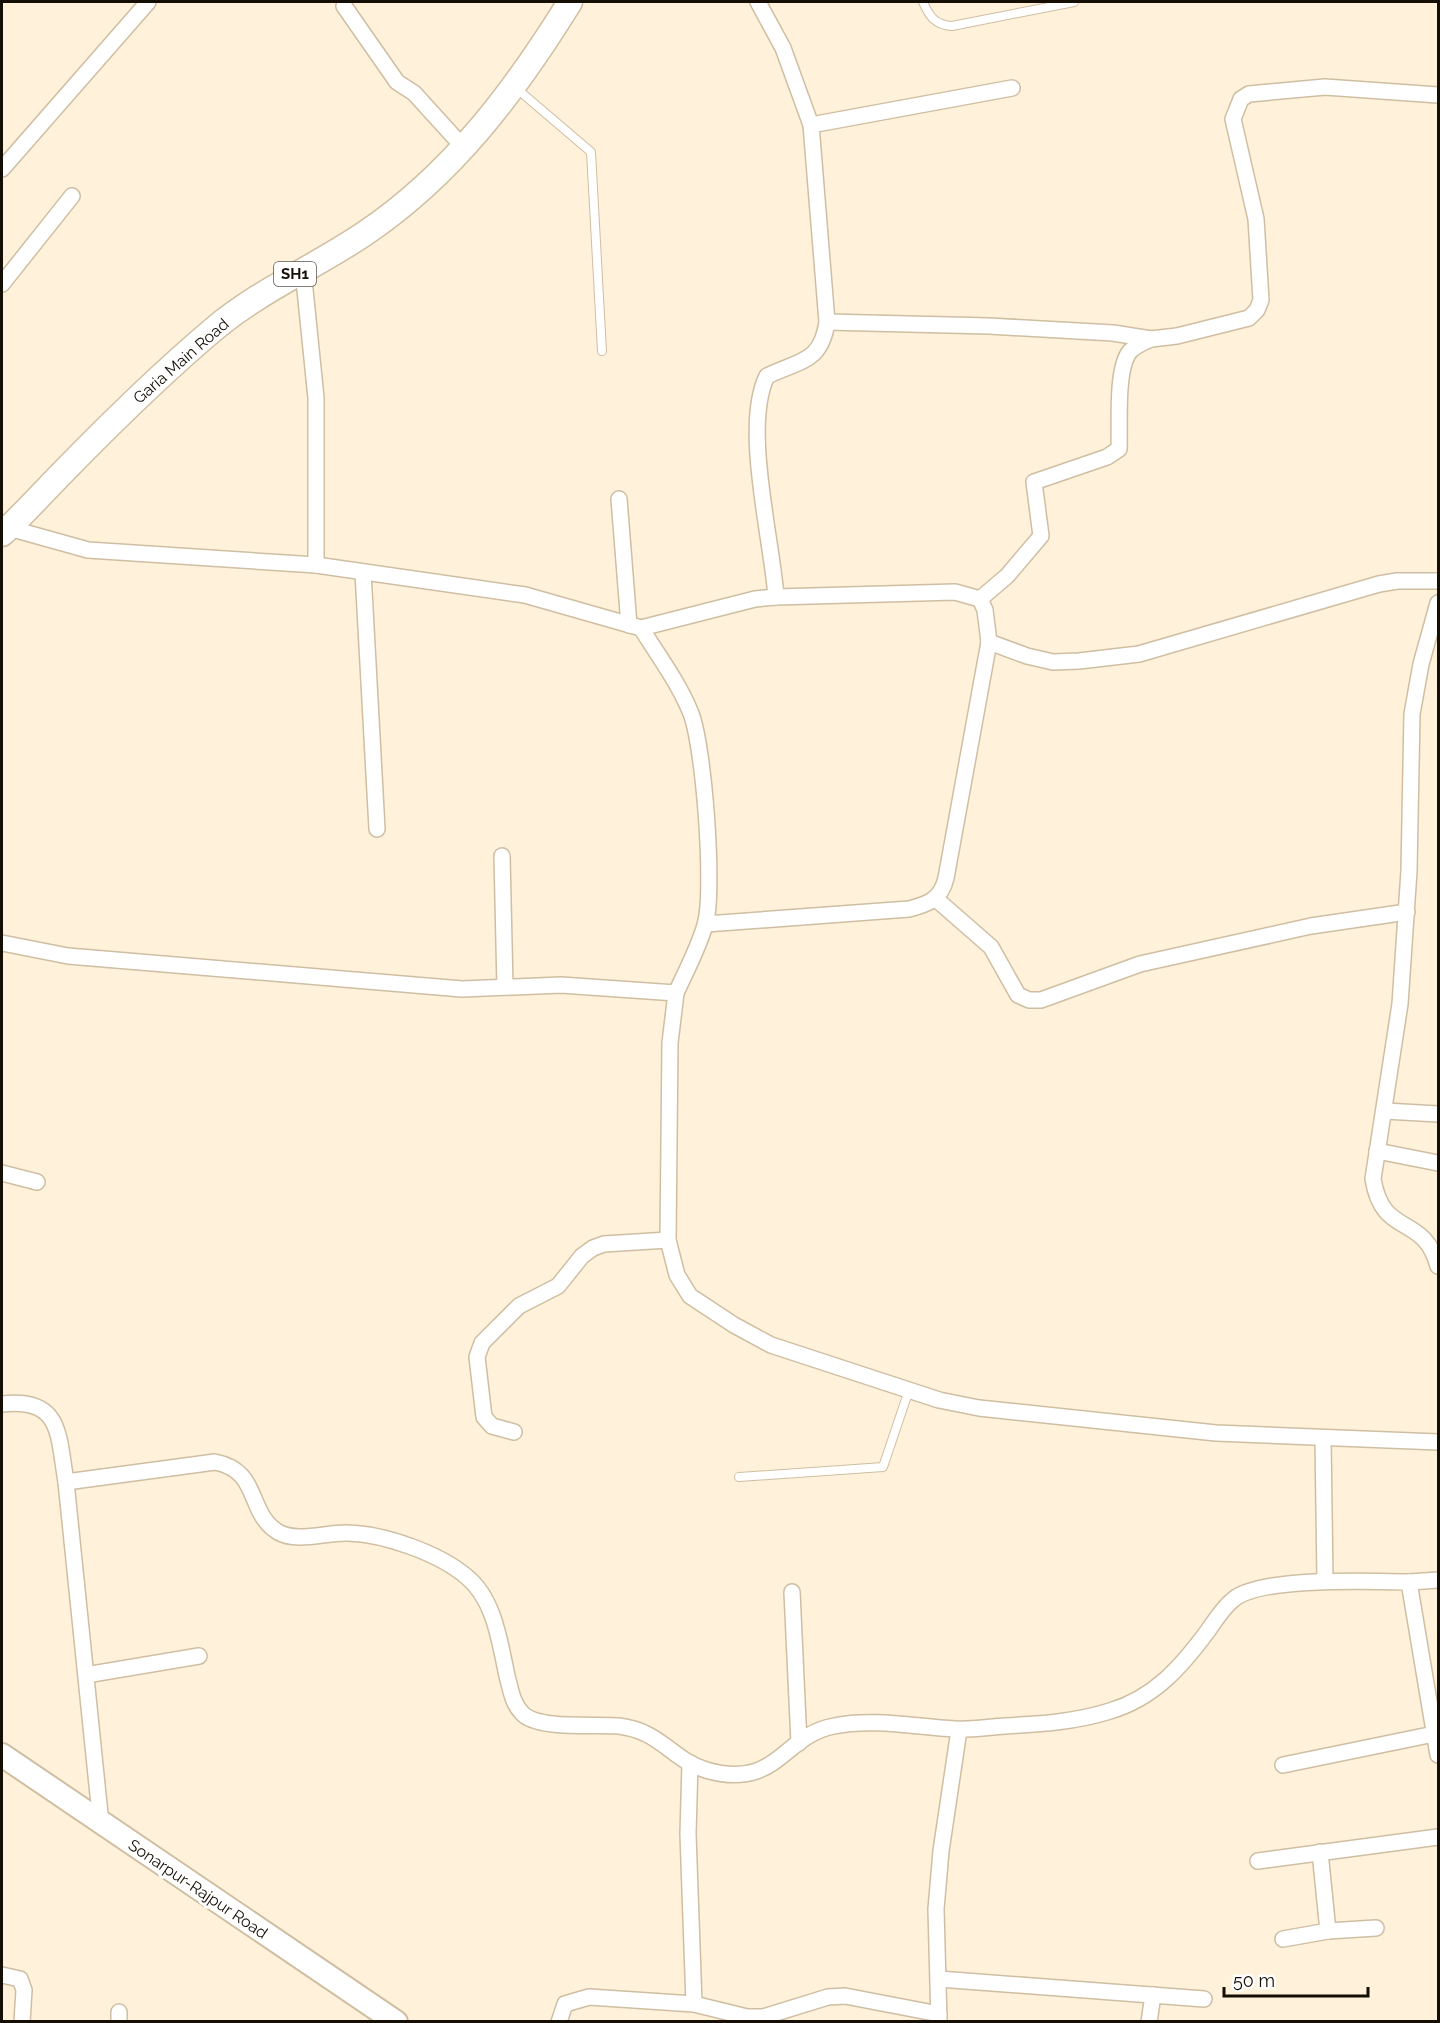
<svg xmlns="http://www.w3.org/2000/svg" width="1440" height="2023" viewBox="0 0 1440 2023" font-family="Raleway,sans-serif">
  <rect width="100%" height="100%" fill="#fff1da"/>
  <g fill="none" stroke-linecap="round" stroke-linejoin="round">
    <g stroke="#cfbea2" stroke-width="10">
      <g id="lane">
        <path d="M 923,2 C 929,16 935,25 952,26 L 1074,2"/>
        <polyline points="516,88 591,152 602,351"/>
        <polyline points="739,1477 883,1467 909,1390"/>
      </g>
    </g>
    <g stroke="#cfbea2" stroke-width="18">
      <g id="street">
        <path d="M 758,2 L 783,48 L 811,125 L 827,322 C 821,363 800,360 767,376 C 742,426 772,539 776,597"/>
        <polyline points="344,6 397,82 414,93 464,148"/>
        <polyline points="811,125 1012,88"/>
        <polyline points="2,169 148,2"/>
        <polyline points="303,270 316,398 316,565"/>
        <polyline points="2,284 72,196"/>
        <polyline points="827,322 989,326 1113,333 1151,339 1177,336 1249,318 1257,310 1261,300 1256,219 1233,119 1241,99 1249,94 1325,87 1438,95"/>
        <polyline points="619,499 629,625"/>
        <polyline points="363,572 377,829"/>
        <path d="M 980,599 L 1007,576 L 1041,536 L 1034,482 L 1107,457 L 1119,449 C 1120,425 1116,374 1128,354 C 1133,346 1143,343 1151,339"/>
        <path d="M 1438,603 L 1421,664 L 1412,714 L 1409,871 L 1400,1004 L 1373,1179 C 1383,1239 1423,1212 1438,1266"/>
        <path d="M 641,628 L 755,599 L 776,597 L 955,592 L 980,599 L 985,610 L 989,642 L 946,878 C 941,899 929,904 909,909 L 706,924"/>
        <polyline points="989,642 1027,656 1053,662 1079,661 1139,654 1379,584 1397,581 1438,581"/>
        <polyline points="502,856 505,987"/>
        <polyline points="936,899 991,947 1018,995 1029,1000 1041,1000 1140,964 1311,926 1407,912"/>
        <path d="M 2,943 L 68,956 L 462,989 L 561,985 L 676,993 C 686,971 698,949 705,925 C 715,893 704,742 690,711 C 678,682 658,655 641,628 L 525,595 L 316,565 L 88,550 L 9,528"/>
        <polyline points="676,993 670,1043 668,1240 677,1275 690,1296 734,1325 771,1345 939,1400 979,1408 1216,1433 1438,1442"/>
        <polyline points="1385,1111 1438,1114"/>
        <polyline points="1377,1151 1438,1163"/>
        <polyline points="2,1173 37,1182"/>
        <path d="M 2,1404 C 62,1397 58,1435 66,1482 L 101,1824"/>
        <polyline points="514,1432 492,1426 484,1417 477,1357 482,1343 519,1306 558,1286 582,1256 593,1248 604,1244 668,1240"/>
        <polyline points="1323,1438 1325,1581"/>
        <path d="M 66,1482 L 215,1462 C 261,1471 246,1512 278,1532 C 296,1543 328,1532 348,1533 C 384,1534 439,1553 467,1577 C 496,1601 500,1646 508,1680 C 511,1691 513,1704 522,1713 C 537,1730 595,1724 619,1726 C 661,1731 672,1760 706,1770 C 777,1791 783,1735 834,1726 C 874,1718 915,1727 955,1729 C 971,1730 988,1727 1005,1726 C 1041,1724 1075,1722 1110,1711 C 1154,1698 1181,1667 1207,1632 C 1215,1621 1223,1607 1234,1599 C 1260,1577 1372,1581 1409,1582"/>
        <polyline points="1438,1580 1409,1582 1438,1755"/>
        <polyline points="792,1592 799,1743"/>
        <polyline points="86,1675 199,1656"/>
        <polyline points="690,1763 688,1834 694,2004"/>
        <polyline points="1283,1765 1434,1734"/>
        <polyline points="1320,1852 1328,1931 1376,1928"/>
        <polyline points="1258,1861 1438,1837"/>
        <polyline points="1283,1939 1328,1931"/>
        <polyline points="2,1975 20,1979 24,1990 22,2022"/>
        <polyline points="939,1979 1204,1999"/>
        <polyline points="119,2012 119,2022"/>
        <polyline points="559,2022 565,2004 589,1997 694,2004 747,2017 763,2017 828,1997 845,1996 939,2014"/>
        <polyline points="939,2022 936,1909 941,1851 959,1730"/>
        <polyline points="1149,2022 1153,1995"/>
      </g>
    </g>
    <g stroke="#cfbea2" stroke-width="26">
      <polyline id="secondary" points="2,1755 396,2022"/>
    </g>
    <g stroke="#cfbea2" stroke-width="27">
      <path id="primary" d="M 2,534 C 25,513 46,489 69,466 C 115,419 163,372 214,329 C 259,291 315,267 364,234 C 452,175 515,91 570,2"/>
    </g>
    <use href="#lane" stroke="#fff" stroke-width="8"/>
    <use href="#street" stroke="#fff" stroke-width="15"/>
    <use href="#secondary" stroke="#fff" stroke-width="22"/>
    <use href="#primary" stroke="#fff" stroke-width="24"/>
  </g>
  <g text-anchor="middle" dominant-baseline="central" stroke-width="6" stroke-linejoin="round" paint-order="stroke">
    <rect fill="#fff" stroke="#5a5650" stroke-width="1.5" x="274" y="262" width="42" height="24" rx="4.5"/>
    <g font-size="15" font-weight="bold" fill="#140e05">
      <text x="295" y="274">SH1</text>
    </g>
    <g font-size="16" fill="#140e05" stroke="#fff">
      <text transform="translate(181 361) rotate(-41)">Garia Main Road</text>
      <text transform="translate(198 1889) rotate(34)">Sonarpur-Rajpur Road</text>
    </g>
  </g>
  <rect width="1440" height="2023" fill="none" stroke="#140e05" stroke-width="6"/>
  <path d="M1224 1987v9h144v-9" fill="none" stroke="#140e05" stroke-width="3"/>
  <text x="1233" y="1987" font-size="18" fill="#140e05" stroke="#ffffff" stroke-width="4.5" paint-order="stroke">50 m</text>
</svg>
